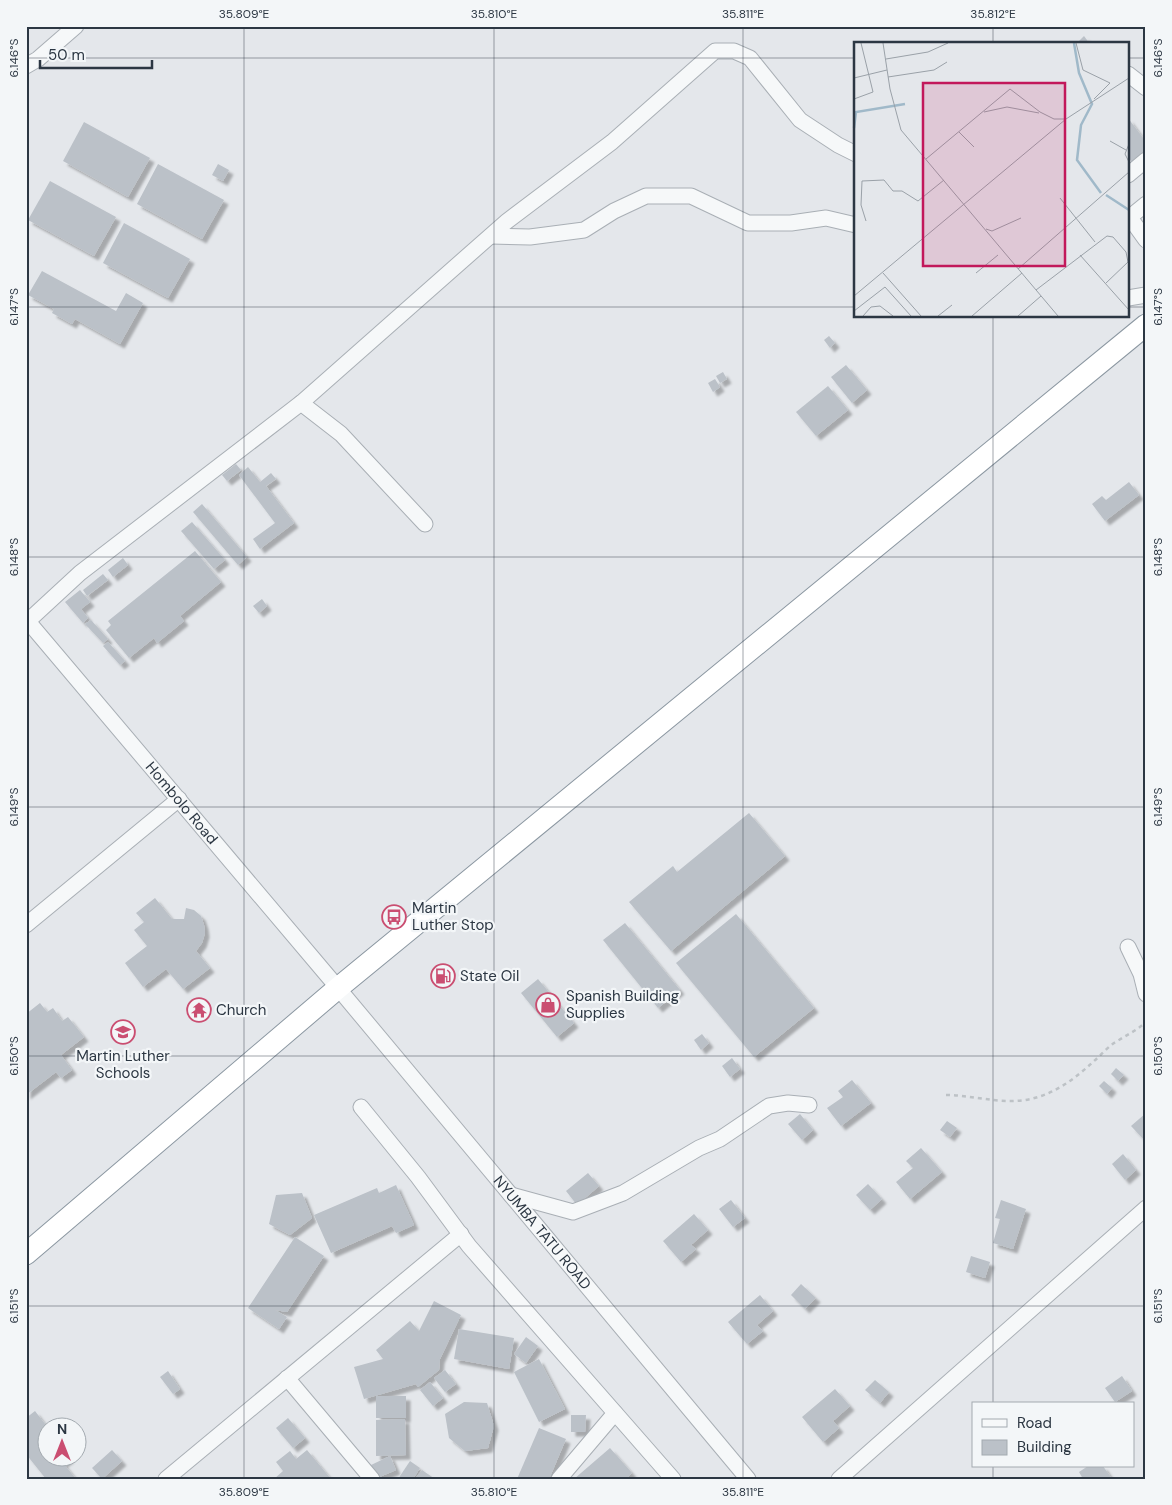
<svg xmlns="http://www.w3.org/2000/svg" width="1172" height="1505" viewBox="0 0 1172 1505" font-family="'DM Sans',sans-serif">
  <defs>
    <filter id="shadow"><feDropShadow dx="4.5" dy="4.5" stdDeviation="1" flood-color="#0004"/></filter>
  </defs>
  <rect width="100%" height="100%" fill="#e4e7eb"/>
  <g fill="#bbc1c8" filter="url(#shadow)">
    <polygon points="1084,36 1090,44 1076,44"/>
    <polygon points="1128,118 1146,142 1146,156 1134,165 1128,157"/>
    <polygon points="84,122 150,158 128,197 63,161"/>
    <polygon points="158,164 224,200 202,239 137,204"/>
    <polygon points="218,164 229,170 223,181 212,175"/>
    <polygon points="50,181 116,217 94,256 28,220"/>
    <polygon points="124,223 190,259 168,298 103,263"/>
    <polygon points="42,271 116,311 126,293 143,303 120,344 75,319 72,324 52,313 54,309 28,295"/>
    <polygon points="829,336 835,343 830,348 824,340"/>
    <polygon points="846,365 867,390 852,403 831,377"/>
    <polygon points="723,372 727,379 720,383 716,376"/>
    <polygon points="715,379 720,387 713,392 708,383"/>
    <polygon points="828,386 848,410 816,436 796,412"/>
    <polygon points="236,464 241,470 227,481 222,475"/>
    <polygon points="248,467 260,482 271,473 276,479 266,486 294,523 260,549 253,539 275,523 239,475"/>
    <polygon points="1129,482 1139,495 1105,521 1092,504 1102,496 1106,500"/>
    <polygon points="202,504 247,557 238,565 193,512"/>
    <polygon points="192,522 225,560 214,569 181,531"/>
    <polygon points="195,551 221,582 180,616 184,621 157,643 154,638 129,658 106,630 111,625 108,621"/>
    <polygon points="123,558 128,565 113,577 108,570"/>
    <polygon points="103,574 108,580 87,596 83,590"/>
    <polygon points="80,590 90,602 81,609 88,618 83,623 65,602"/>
    <polygon points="262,599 267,606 259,613 253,606"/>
    <polygon points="91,620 108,639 103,643 85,624"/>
    <polygon points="108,642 125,661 120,665 103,646"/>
    <polygon points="749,813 785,856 671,951 629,902 673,866 677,872"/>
    <polygon points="155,898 172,919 184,919 186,908 194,910 201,916 204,925 205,933 202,943 196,951 210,968 183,989 166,969 143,987 125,963 147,946 134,930 144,922 136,913"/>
    <polygon points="736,914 814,1008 754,1057 676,963"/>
    <polygon points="625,923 680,990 658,1008 603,940"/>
    <polygon points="538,979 574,1023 557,1037 521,993"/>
    <polygon points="40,1003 47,1012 53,1008 62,1021 68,1017 84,1037 61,1055 72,1070 61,1078 56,1072 26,1095 26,1014"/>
    <polygon points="702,1034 709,1043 701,1050 694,1040"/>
    <polygon points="732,1058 740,1069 730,1077 722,1066"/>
    <polygon points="1116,1068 1124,1075 1118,1081 1111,1074"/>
    <polygon points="852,1080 871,1103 841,1126 827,1108 843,1097 838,1091"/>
    <polygon points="1104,1081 1112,1088 1107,1094 1099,1086"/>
    <polygon points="1146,1113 1146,1142 1131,1126"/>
    <polygon points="800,1114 813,1130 802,1140 788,1124"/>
    <polygon points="947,1121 957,1128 950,1137 940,1130"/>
    <polygon points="921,1148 942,1172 910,1199 896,1182 913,1168 906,1161"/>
    <polygon points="1123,1154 1136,1170 1125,1180 1112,1164"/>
    <polygon points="588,1173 599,1186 577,1205 566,1191"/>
    <polygon points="868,1184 882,1199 870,1210 856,1195"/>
    <polygon points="396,1185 414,1225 396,1233 392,1226 331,1253 314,1215 377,1188 379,1193"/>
    <polygon points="302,1193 312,1218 290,1235 269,1224 276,1195"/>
    <polygon points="731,1200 745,1218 733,1227 719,1209"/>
    <polygon points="1001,1200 1026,1209 1013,1249 993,1243 1000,1219 995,1218"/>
    <polygon points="694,1214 708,1230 691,1245 696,1249 681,1262 663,1241"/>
    <polygon points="295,1237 324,1256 287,1312 275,1310 287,1317 279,1329 248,1308"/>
    <polygon points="971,1256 990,1262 985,1278 966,1272"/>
    <polygon points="801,1284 816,1298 805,1309 791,1295"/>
    <polygon points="760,1295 773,1311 757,1325 763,1331 747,1344 728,1322"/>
    <polygon points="434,1301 461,1315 440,1359 439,1370 418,1387 416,1384 364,1399 354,1367 383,1359 376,1350 410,1321 419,1331"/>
    <polygon points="459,1329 514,1338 509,1369 454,1359"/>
    <polygon points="526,1337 538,1346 526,1363 514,1354"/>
    <polygon points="539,1359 565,1409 539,1422 514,1372"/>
    <polygon points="445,1370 456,1384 445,1392 434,1378"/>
    <polygon points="168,1371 180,1389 173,1394 160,1377"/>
    <polygon points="1122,1376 1132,1391 1115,1402 1105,1388"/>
    <polygon points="875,1380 889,1392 880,1403 865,1390"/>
    <polygon points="430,1382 443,1398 433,1406 420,1390"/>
    <polygon points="835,1389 850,1406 833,1421 839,1428 823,1442 802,1417"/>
    <rect x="376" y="1396" width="30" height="22"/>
    <polygon points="464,1402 487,1403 494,1426 488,1448 465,1451 449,1438 445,1414"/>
    <polygon points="35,1411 48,1428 48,1458 70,1458 63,1463 76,1479 46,1479 26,1454 26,1418"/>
    <polygon points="571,1415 586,1415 585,1432 571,1432"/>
    <polygon points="288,1418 305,1438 293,1448 276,1428"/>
    <polygon points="405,1419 406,1455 376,1456 376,1420"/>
    <polygon points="539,1428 566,1439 549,1479 517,1479"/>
    <polygon points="610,1448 632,1473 626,1479 574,1479"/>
    <polygon points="112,1450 122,1461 102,1479 92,1468"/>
    <polygon points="307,1450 331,1479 274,1479 283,1471 276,1462 290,1451 296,1459"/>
    <polygon points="390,1456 396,1470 377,1478 371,1465"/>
    <polygon points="410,1461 420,1468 413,1479 398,1479"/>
    <polygon points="1088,1466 1103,1466 1112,1479 1083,1479 1079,1472"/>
    <polygon points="422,1470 435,1479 415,1479"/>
  </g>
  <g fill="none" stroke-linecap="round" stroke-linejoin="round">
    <g stroke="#a9afb5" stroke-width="17">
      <g id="minor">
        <polyline points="26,66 38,59 76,26"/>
        <polyline points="1128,74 1146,88"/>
        <polyline points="1128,175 1146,160"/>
        <polyline points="1128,215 1146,240"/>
        <polyline points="1130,217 1146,204"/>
        <polyline points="491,236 530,237 584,230 614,211 646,196 691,196 748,223 791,223 826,218 856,225"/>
        <polyline points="1128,298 1146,295"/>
        <polyline points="301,403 341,434 425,524"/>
        <path id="s1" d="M 26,619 L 338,988 L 748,1479"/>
        <polyline points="28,621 80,573 301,403 506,222 612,142 715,51 734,51 750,58 800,120 838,145 856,154"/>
        <polyline points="26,925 179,799"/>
        <polyline points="1128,947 1141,974 1146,994"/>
        <polyline points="361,1107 418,1177 469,1246 673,1479"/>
        <polyline points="511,1195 573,1212 623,1193 699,1148 720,1139 769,1106 788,1103 809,1105"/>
        <polyline points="287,1378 372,1479"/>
        <polyline points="166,1479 461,1234"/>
        <polyline points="559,1479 615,1413"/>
        <polyline points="839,1479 1146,1208"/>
      </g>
    </g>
    <g stroke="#8b97a1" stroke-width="23">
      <polyline id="highway" points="26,1254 338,988 1146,325"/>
    </g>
    <path stroke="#bdc2c6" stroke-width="2.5" stroke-dasharray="4 4" stroke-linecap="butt" d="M 946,1095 C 972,1095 998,1104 1025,1100 C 1052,1096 1075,1079 1094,1061 C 1101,1055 1107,1048 1114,1043 C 1125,1036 1136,1031 1146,1022"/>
    <use href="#minor" stroke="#f6f8f9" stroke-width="15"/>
    <use href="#highway" stroke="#fff" stroke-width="21"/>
  </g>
  <path fill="none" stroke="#2c3743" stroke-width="1" stroke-opacity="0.45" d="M 244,26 L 244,1479M 494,26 L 494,1479M 743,26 L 743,1479M 993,26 L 993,44M 26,58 L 856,58M 1128,58 L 1146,58M 26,307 L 856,307M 1128,307 L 1146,307M 993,316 L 993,1404M 26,557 L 1146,557M 26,807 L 1146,807M 26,1056 L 1146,1056M 26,1306 L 1146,1306M 993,1466 L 993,1479"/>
  <defs>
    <g id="bus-ring" transform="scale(1.25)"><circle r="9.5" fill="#f3f6f8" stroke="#ca4e71" stroke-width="1.5"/><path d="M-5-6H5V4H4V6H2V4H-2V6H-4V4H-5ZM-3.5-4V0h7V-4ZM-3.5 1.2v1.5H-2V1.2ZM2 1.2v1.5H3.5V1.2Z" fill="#ca4e71"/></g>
    <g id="fuel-ring" transform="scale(1.25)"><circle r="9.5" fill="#f3f6f8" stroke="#ca4e71" stroke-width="1.5"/><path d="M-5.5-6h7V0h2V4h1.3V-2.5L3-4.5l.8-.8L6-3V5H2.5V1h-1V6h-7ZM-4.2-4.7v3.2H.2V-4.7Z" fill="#ca4e71"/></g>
    <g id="shop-ring" transform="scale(1.25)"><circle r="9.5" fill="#f3f6f8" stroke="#ca4e71" stroke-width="1.5"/><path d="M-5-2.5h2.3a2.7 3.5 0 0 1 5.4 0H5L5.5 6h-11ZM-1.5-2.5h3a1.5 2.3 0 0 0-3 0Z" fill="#ca4e71"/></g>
    <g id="temple-ring" transform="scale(1.25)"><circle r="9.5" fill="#f3f6f8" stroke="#ca4e71" stroke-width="1.5"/><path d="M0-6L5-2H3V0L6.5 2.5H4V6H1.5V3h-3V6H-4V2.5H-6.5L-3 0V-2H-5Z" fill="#ca4e71"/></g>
    <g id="school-ring" transform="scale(1.25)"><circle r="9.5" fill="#f3f6f8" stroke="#ca4e71" stroke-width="1.5"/><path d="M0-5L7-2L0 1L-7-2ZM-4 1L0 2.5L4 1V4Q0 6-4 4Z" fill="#ca4e71"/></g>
  </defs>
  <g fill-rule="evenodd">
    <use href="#bus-ring" x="394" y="917"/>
    <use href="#fuel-ring" x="443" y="976"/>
    <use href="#shop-ring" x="548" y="1005"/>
    <use href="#temple-ring" x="199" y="1010"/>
    <use href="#school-ring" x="123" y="1032"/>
  </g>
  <g text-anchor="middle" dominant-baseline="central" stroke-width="4.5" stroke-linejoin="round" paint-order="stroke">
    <g font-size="15" fill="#2c3743" stroke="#f3f6f8">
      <text stroke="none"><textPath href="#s1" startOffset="241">Hombolo Road</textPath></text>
      <text stroke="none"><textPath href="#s1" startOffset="802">NYUMBA TATU ROAD</textPath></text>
    </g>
    <g font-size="15" fill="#2c3743" stroke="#f3f6f8" text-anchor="start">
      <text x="412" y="908">Martin<tspan x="412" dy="17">Luther Stop</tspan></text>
      <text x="460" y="976">State Oil</text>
      <text x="566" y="996">Spanish Building<tspan x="566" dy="17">Supplies</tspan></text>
      <text x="216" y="1010">Church</text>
      <text x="123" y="1056" text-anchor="middle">Martin Luther<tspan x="123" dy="17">Schools</tspan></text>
    </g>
  </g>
  <g transform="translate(854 42)">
    <rect width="275" height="275" fill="#e4e7eb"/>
    <path fill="none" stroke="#a0b9c9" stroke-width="2.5" d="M 220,1 L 225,31 L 238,62 L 227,83 L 223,118 L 247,151M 0,86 L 2,70 L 51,62M 252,153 L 275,168"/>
    <path fill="none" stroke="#9aa1a8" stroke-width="1" d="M 29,1 L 36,47 L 47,88 L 204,274M 222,1 L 229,28 L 256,41 L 240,57M 32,17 L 74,10 L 94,1M 34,35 L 80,28 L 93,20M 0,36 L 33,28M 0,57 L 19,50 L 7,1M 130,70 L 153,65 L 185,71M 105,90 L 120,105M 256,99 L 272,108M 275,102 L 271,112 L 275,120M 72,117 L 156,47 L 186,70 L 200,77 L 210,77M 206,156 L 241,200M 12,179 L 7,163 L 8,139 L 30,138 L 39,149 L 48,149 L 64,159 L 90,138M 132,187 L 138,189 L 167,176M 226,213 L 275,268M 164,227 L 275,130M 29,231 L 67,274M 122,231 L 144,213M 182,248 L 253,194 L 259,195 L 272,210 L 274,220 L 252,241M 0,254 L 212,77 L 275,36M 0,269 L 31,245 L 57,274M 9,274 L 17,265 L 26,264 L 39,274M 84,274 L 98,263M 118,274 L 168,231M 164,274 L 187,254"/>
    <path fill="#c2185b" fill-opacity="0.15" stroke="#c2185b" stroke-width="2.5" d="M 69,41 L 211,41 L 211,224 L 69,224 Z"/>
    <rect width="275" height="275" fill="none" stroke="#2c3743" stroke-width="2.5"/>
  </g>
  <rect width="1172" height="1505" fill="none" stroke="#f3f6f8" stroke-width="55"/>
  <rect x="972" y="1402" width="162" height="65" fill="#f3f6f8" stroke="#a3aab0"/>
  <rect x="982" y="1419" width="25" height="8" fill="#f6f8f9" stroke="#a3aab0"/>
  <text x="1017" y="1428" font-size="15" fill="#2c3743">Road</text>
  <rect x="982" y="1440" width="25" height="15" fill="#bbc1c8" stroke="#a3aab0"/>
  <text x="1017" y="1452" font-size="15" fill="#2c3743">Building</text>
  <g transform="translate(62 1442)"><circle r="24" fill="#f3f6f8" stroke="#a3aab0"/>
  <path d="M0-4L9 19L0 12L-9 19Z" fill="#ca4e71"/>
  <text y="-8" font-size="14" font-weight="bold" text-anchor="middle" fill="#2c3743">N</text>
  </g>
  <path d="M40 60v8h112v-8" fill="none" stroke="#2c3743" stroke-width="2.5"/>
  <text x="48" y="60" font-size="15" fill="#2c3743" stroke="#f3f6f8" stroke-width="4" paint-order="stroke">50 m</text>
  <rect x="28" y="28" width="1116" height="1450" fill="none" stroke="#2c3743" stroke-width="2"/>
  <g font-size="12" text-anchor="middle" fill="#2c3743">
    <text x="244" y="18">35.809°E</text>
    <text x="494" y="18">35.810°E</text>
    <text x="743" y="18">35.811°E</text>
    <text x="993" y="18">35.812°E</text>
    <text transform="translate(14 58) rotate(-90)" y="4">6.146°S</text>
    <text transform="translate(1158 58) rotate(-90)" y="4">6.146°S</text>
    <text transform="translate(14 307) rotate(-90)" y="4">6.147°S</text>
    <text transform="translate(1158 307) rotate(-90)" y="4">6.147°S</text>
    <text transform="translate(14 557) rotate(-90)" y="4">6.148°S</text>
    <text transform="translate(1158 557) rotate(-90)" y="4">6.148°S</text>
    <text transform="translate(14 807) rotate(-90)" y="4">6.149°S</text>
    <text transform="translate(1158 807) rotate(-90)" y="4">6.149°S</text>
    <text transform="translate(14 1056) rotate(-90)" y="4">6.150°S</text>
    <text transform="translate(1158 1056) rotate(-90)" y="4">6.150°S</text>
    <text transform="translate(14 1306) rotate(-90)" y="4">6.151°S</text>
    <text transform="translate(1158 1306) rotate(-90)" y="4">6.151°S</text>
    <text x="244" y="1496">35.809°E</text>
    <text x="494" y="1496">35.810°E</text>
    <text x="743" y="1496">35.811°E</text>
  </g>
</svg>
